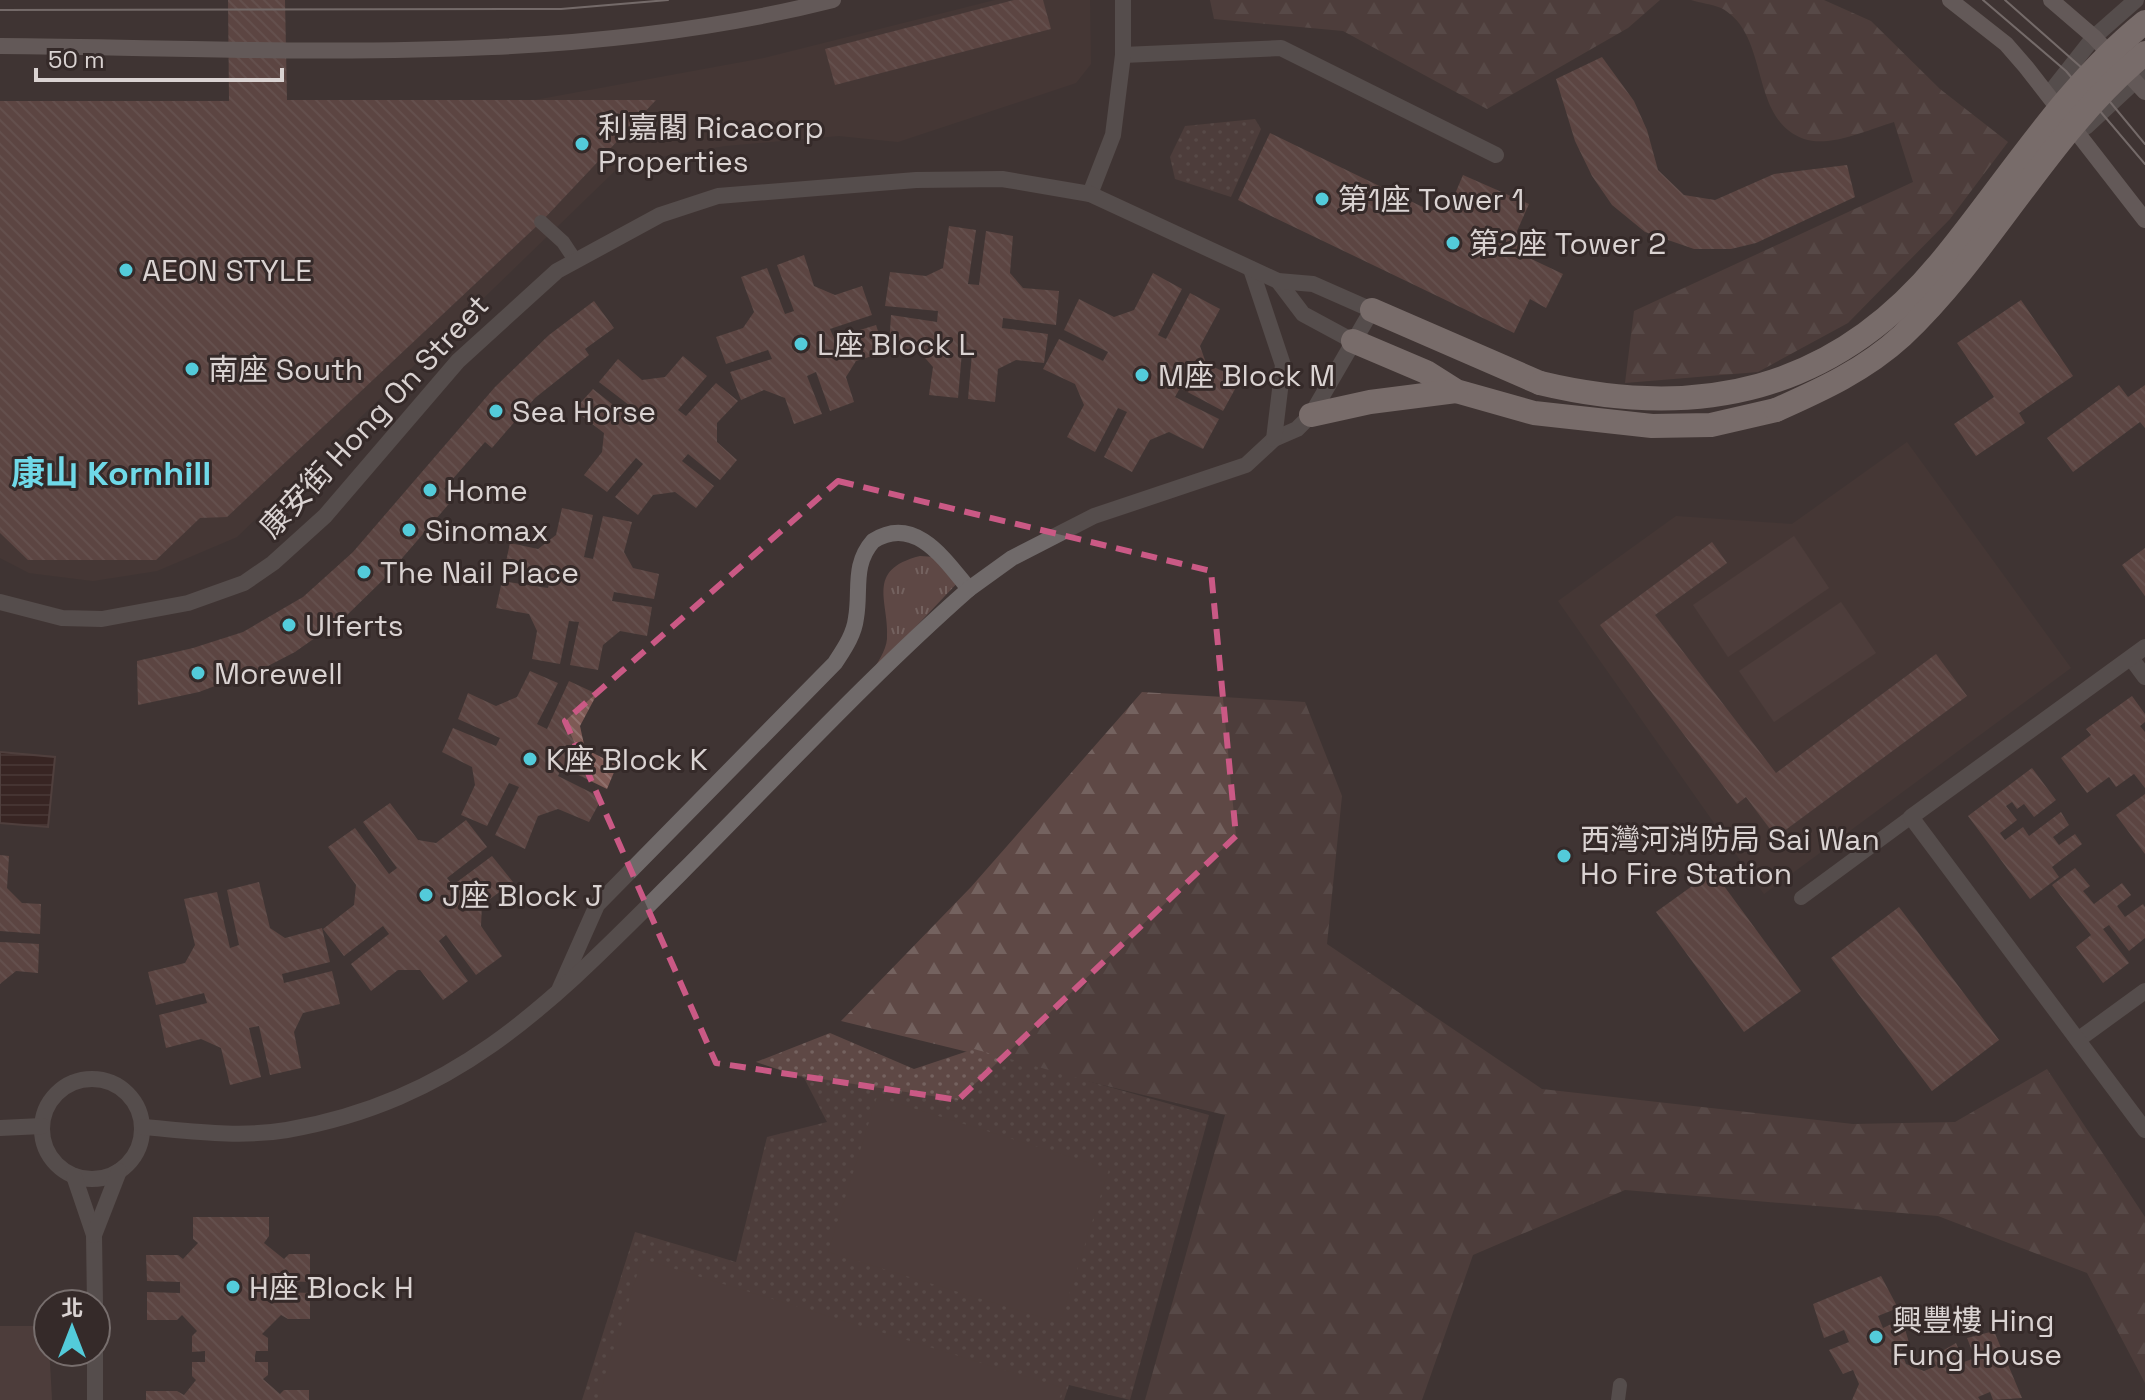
<svg xmlns="http://www.w3.org/2000/svg" width="2145" height="1400" viewBox="0 0 2145 1400" font-family="'Space Grotesk','Noto Sans TC',sans-serif">
  <defs>
    <pattern id="grass-tufts" width="24" height="20" patternUnits="userSpaceOnUse" patternTransform="scale(2)"><rect width="24" height="20" fill="#5e4845"/><path d="M3 7l-1-3M5 7V3M7 7l1-3M15 17l-1-3M17 17v-4M19 17l1-3" fill="none" stroke="#74625f"/></pattern>
    <pattern id="forest-firs" width="22" height="20" patternUnits="userSpaceOnUse" patternTransform="scale(2)"><rect width="22" height="20" fill="#5e4845"/><path d="M5 1l3.5 6h-7zM16 11l3.5 6h-7z" fill="#74625f"/></pattern>
    <pattern id="park-dots" width="8" height="8" patternUnits="userSpaceOnUse" patternTransform="scale(2)"><rect width="8" height="8" fill="#5e4845"/><path d="M2 2h.1M6 6h.1" fill="none" stroke="#74625f" stroke-width="1.8" stroke-linecap="round"/></pattern>
    <pattern id="water-rules" width="6" height="5" patternUnits="userSpaceOnUse" patternTransform="scale(2)"><rect width="6" height="5" fill="#301210"/><path d="M0 2.5h6" fill="none" stroke="#4d3432"/></pattern>
    <pattern id="building-back-hatch" width="6" height="6" patternUnits="userSpaceOnUse" patternTransform="scale(2)"><rect width="6" height="6" fill="#7e5a55"/><path d="M-1 5l2 2M0 0l6 6M5-1l2 2" fill="none" stroke="#90716d"/></pattern>
  </defs>
  <rect width="100%" height="100%" fill="#3f3433"/>
  <g fill="#4d3b39">
    <polygon points="995,0 1090,0 1091,64 1076,83 898,142 839,136 725,146 623,163 237,537 157,571 93,581 29,573 0,558 0,101 535,100 764,58"/>
    <polygon points="1907,442 2071,668 1764,894 1558,601 1676,516 1792,524"/>
  </g>
  <path fill="url(#grass-tufts)" d="M 920,556 L 935,557 L 962,578 L 871,674 C 877,663 886,651 887,639 C 890,602 864,570 920,556 Z"/>
  <g fill="url(#forest-firs)">
    <polygon points="1210,0 1660,0 1628,28 1487,109 1343,31 1214,19"/>
    <path d="M 1691,0 L 1824,0 L 1871,21 L 1940,89 L 2008,142 L 1950,219 L 1848,323 L 1758,372 L 1625,383 L 1634,311 L 1913,182 L 1894,122 C 1869,129 1831,148 1804,139 C 1748,119 1771,34 1721,8 C 1712,4 1700,3 1691,0 Z"/>
    <polygon points="1142,692 1305,702 1342,796 1327,944 1542,1089 1853,1124 1955,1122 2047,1069 2145,1217 2145,1383 2087,1273 1938,1216 1625,1190 1473,1255 1422,1400 1145,1400 1225,1115 841,1021 971,887"/>
  </g>
  <g fill="url(#park-dots)">
    <polygon points="1255,119 1261,129 1231,197 1175,179 1170,157 1185,126"/>
    <polygon points="830,1033 914,1069 974,1049 1209,1115 1130,1400 1069,1385 1064,1400 582,1400 635,1232 736,1262 767,1137 827,1122 804,1078 756,1062"/>
  </g>
  <g fill="#5e4845">
    <polygon points="1794,536 1829,588 1728,657 1693,605"/>
    <polygon points="1841,602 1876,653 1774,722 1739,671"/>
    <polygon points="877,1097 1109,1169 1060,1323 828,1252"/>
    <polygon points="642,1259 1063,1388 1059,1400 598,1400"/>
    <polygon points="0,1326 48,1326 52,1400 0,1400"/>
  </g>
  <polygon fill="url(#water-rules)" stroke="#634c4a" stroke-width="2" points="0,752 55,757 48,827 0,823"/>
  <g fill="url(#building-back-hatch)">
    <polygon points="228,0 285,0 287,100 656,100 541,222 227,517 200,518 156,560 28,560 0,533 0,101 229,101"/>
    <polygon points="1014,0 1043,0 1051,29 835,85 825,49"/>
    <polygon points="1602,57 1634,101 1647,130 1658,170 1684,195 1715,200 1774,174 1847,165 1855,197 1756,243 1731,249 1694,249 1645,232 1612,205 1592,176 1575,141 1556,79"/>
    <polygon points="1270,133 1431,211 1452,201 1463,175 1529,204 1517,231 1523,255 1563,274 1546,308 1530,299 1514,333 1238,200"/>
    <polygon points="949,226 976,230 968,284 979,285 986,231 1013,236 1010,273 1023,288 1059,291 1056,325 1003,318 1002,328 1048,334 1044,363 1016,360 998,369 995,402 968,399 972,353 962,352 958,398 929,395 933,367 918,350 889,347 891,315 937,322 938,311 885,306 890,272 926,276 943,268"/>
    <polygon points="804,255 814,286 835,295 862,286 872,315 830,329 834,338 876,325 885,352 856,361 846,377 854,402 830,411 816,372 807,376 822,414 794,424 785,398 764,390 741,400 730,372 772,359 768,350 726,364 716,337 743,328 754,312 741,277 767,268 785,314 794,311 777,265"/>
    <polygon points="1153,273 1182,289 1158,335 1166,339 1190,293 1220,309 1200,346 1206,363 1240,380 1223,411 1180,388 1175,397 1219,419 1203,449 1169,432 1150,440 1132,472 1104,457 1127,412 1118,408 1095,452 1067,437 1084,405 1075,384 1043,369 1059,339 1103,361 1108,352 1064,330 1079,299 1114,317 1134,310"/>
    <polygon points="2021,300 2073,376 2019,413 2025,423 1976,456 1954,424 1994,397 1957,343"/>
    <polygon points="594,301 614,328 585,349 589,355 535,398 492,448 485,442 444,489 454,498 385,578 346,616 295,652 268,666 199,692 138,705 137,661 193,648 243,632 303,597 353,552 495,387 549,335"/>
    <polygon points="683,356 707,376 678,410 686,416 716,383 738,401 717,423 717,442 737,460 720,480 688,454 682,461 714,486 696,508 675,492 653,495 638,515 615,497 643,464 636,458 607,492 584,475 602,452 604,433 574,410 593,389 632,420 638,412 599,382 618,359 642,380 665,377"/>
    <polygon points="2119,385 2128,397 2145,385 2145,428 2140,422 2073,472 2047,438"/>
    <polygon points="562,508 593,515 584,557 593,559 603,516 632,522 624,552 633,568 659,574 654,599 614,592 612,601 652,607 647,636 620,631 603,645 598,670 570,665 579,622 569,621 560,664 532,659 537,631 529,614 496,608 502,581 548,588 550,579 504,571 510,543 538,549 556,535"/>
    <polygon points="1712,542 1727,563 1655,615 1776,773 1936,654 1967,696 1776,837 1746,797 1737,804 1600,625"/>
    <polygon points="2145,548 2145,596 2122,565"/>
    <polygon points="530,671 558,683 537,724 547,729 569,681 597,694 580,726 585,749 617,765 607,789 562,767 558,776 602,798 589,822 558,809 538,816 525,849 495,835 519,787 509,783 487,826 461,815 475,785 472,767 442,752 453,728 496,746 500,738 458,719 468,693 496,706 517,697"/>
    <polygon points="2132,696 2145,714 2145,722 2140,726 2145,732 2145,788 2134,774 2116,787 2109,777 2087,793 2061,758 2091,735 2086,729"/>
    <polygon points="2032,768 2056,800 2034,817 2024,804 2017,809 2012,802 2006,806 2017,820 2000,833 2005,840 2023,827 2029,836 2061,812 2069,825 2053,837 2059,845 2075,834 2082,844 2052,867 2059,877 2030,899 1968,816"/>
    <polygon points="2145,794 2145,854 2116,815"/>
    <polygon points="390,803 418,840 436,843 466,820 487,847 447,878 453,885 492,856 513,882 482,905 481,926 502,956 476,975 446,935 439,941 468,981 443,1000 420,970 398,970 371,991 351,964 389,934 383,926 344,956 323,929 354,905 356,885 328,847 355,828 389,874 397,868 363,822"/>
    <polygon points="0,855 9,856 7,888 22,903 41,904 40,934 0,931"/>
    <polygon points="2075,868 2090,886 2083,891 2094,904 2122,883 2131,895 2117,906 2125,917 2143,904 2145,907 2145,938 2129,951 2109,925 2103,929 2129,963 2103,983 2076,947 2091,935 2052,885"/>
    <polygon points="1713,871 1801,991 1744,1032 1656,912"/>
    <polygon points="259,882 270,928 285,938 322,928 330,962 282,974 284,983 332,971 340,1004 303,1013 294,1032 301,1068 270,1075 259,1026 249,1028 261,1077 230,1085 221,1048 201,1039 166,1048 159,1015 207,1003 204,993 156,1005 148,972 185,963 195,945 184,899 217,892 230,948 239,945 227,890"/>
    <polygon points="1899,907 1999,1040 1932,1091 1831,958"/>
    <polygon points="0,942 39,944 38,973 16,971 0,984"/>
    <polygon points="193,1217 269,1217 269,1236 264,1243 284,1259 289,1254 310,1254 310,1282 285,1281 285,1292 310,1293 310,1319 288,1319 281,1315 262,1334 268,1338 268,1351 256,1351 255,1356 255,1362 268,1362 268,1375 263,1379 280,1394 284,1390 309,1390 309,1400 146,1400 146,1391 177,1391 184,1395 196,1380 192,1376 192,1362 205,1362 205,1351 192,1352 192,1336 197,1331 182,1315 177,1320 147,1320 147,1292 180,1293 180,1282 147,1281 146,1255 178,1255 183,1259 198,1243 193,1239"/>
    <polygon points="1881,1276 1898,1308 1878,1316 1883,1328 1902,1319 1910,1346 1901,1350 1906,1364 1924,1371 1936,1366 1932,1357 1956,1343 1964,1362 1975,1358 1967,1338 1994,1331 2022,1398 1993,1400 1990,1392 1978,1397 1980,1400 1852,1400 1859,1384 1853,1370 1843,1374 1829,1350 1849,1342 1844,1330 1824,1338 1813,1304"/>
  </g>
  <g fill="none" stroke-linecap="round" stroke-linejoin="round">
    <g stroke="#706a6a" stroke-width="14">
      <polyline points="541,222 563,242 575,260"/>
      <polyline points="1801,898 1911,817"/>
      <polyline points="1618,1400 1620,1385"/>
    </g>
    <g stroke="#706a6a" stroke-width="16">
      <polyline points="1123,55 1281,48 1496,155"/>
      <polyline points="2131,658 2145,677"/>
      <path d="M 560,988 L 597,905 L 835,663 C 844,649 854,635 856,618 C 861,590 852,565 873,541 C 915,514 945,560 969,589"/>
      <polyline points="2079,1039 2145,991"/>
      <circle cx="92" cy="1129" r="50"/>
      <path d="M 143,1127 C 190,1131 240,1138 287,1130 C 465,1099 559,994 680,874 C 775,779 868,678 969,589 L 1012,558 L 1094,516 L 1246,465 L 1274,439 L 1297,429 L 1311,415 L 1372,310"/>
      <polyline points="0,1128 42,1126"/>
      <polyline points="74,1176 94,1235 95,1304"/>
      <polyline points="94,1235 119,1171"/>
      <polyline points="95,1352 95,1400"/>
    </g>
    <g stroke="#706a6a" stroke-width="16">
      <polyline points="2049,94 2094,37 2136,0"/>
      <polyline points="2086,127 2145,72"/>
      <polyline points="1090,194 1113,135 1123,55 1123,0"/>
      <polyline points="1251,269 1283,365 1274,439"/>
      <polyline points="1278,281 1303,314 1353,341"/>
      <polyline points="0,602 62,618 102,619 188,603 244,583 273,563 325,516 458,361 557,271 660,215 718,196 916,180 1002,179 1090,194 1278,281 1313,284 1372,310"/>
      <polyline points="2145,647 1911,817 2145,1130"/>
    </g>
    <g stroke="#8f8685" stroke-width="16">
      <polyline points="1950,0 2006,44 2026,67 2145,220"/>
      <polyline points="2051,0 2094,37 2145,92"/>
      <path d="M 0,46 C 277,48 562,69 833,0"/>
    </g>
    <g stroke="#bdafad" stroke-width="24">
      <polyline points="1372,310 1540,383"/>
      <polyline points="1353,341 1426,372 1456,391 1534,413 1652,426 1711,425 1776,410"/>
      <polyline points="1311,415 1370,402 1456,391"/>
    </g>
    <g stroke="#b4acab" stroke-width="2">
      <polyline points="1983,0 2066,71 2145,164"/>
      <polyline points="2005,0 2082,68 2145,144"/>
      <polyline points="0,10 561,9 668,0"/>
    </g>
    <g stroke="#bdafad" stroke-width="24">
      <path d="M 1540,383 C 1698,421 1833,392 1940,263 C 2007,182 2062,89 2145,22"/>
      <path d="M 1776,410 C 1821,390 1865,370 1902,336 C 1993,250 2048,133 2145,53"/>
    </g>
  </g>
  <path d="M0 0H2145V1400H0ZM 838,481 L 1211,571 L 1236,836 L 958,1100 L 716,1063 L 565,721 Z" fill="#3f3433" fill-opacity=".55" fill-rule="evenodd"/>
  <path fill="none" stroke="#ca5985" stroke-width="6" stroke-dasharray="16 10" stroke-linejoin="round" d="M 838,481 L 1211,571 L 1236,836 L 958,1100 L 716,1063 L 565,721 Z"/>
  <g fill="#53cbda" stroke="#352a29" stroke-width="3">
    <circle cx="582" cy="144" r="8"/>
    <circle cx="1322" cy="199" r="8"/>
    <circle cx="1453" cy="243" r="8"/>
    <circle cx="126" cy="270" r="8"/>
    <circle cx="801" cy="344" r="8"/>
    <circle cx="192" cy="369" r="8"/>
    <circle cx="1142" cy="375" r="8"/>
    <circle cx="496" cy="411" r="8"/>
    <circle cx="430" cy="490" r="8"/>
    <circle cx="409" cy="530" r="8"/>
    <circle cx="364" cy="572" r="8"/>
    <circle cx="289" cy="625" r="8"/>
    <circle cx="198" cy="673" r="8"/>
    <circle cx="530" cy="759" r="8"/>
    <circle cx="1564" cy="856" r="8"/>
    <circle cx="426" cy="895" r="8"/>
    <circle cx="233" cy="1287" r="8"/>
    <circle cx="1876" cy="1337" r="8"/>
  </g>
  <g text-anchor="middle" dominant-baseline="central" stroke-width="6" stroke-linejoin="round" paint-order="stroke">
    <g font-size="30" fill="#dad3d2" stroke="#352a29" text-anchor="start">
      <text x="598" y="127">利嘉閣 Ricacorp<tspan x="598" dy="34">Properties</tspan></text>
      <text x="1338" y="199">第1座 Tower 1</text>
      <text x="1469" y="243">第2座 Tower 2</text>
      <text x="142" y="270">AEON STYLE</text>
      <text x="817" y="344">L座 Block L</text>
      <text x="208" y="369">南座 South</text>
      <text x="1158" y="375">M座 Block M</text>
      <text x="512" y="411">Sea Horse</text>
      <text x="446" y="490">Home</text>
      <text x="425" y="530">Sinomax</text>
      <text x="380" y="572">The Nail Place</text>
      <text x="305" y="625">Ulferts</text>
      <text x="214" y="673">Morewell</text>
      <text x="546" y="759">K座 Block K</text>
      <text x="1580" y="839">西灣河消防局 Sai Wan<tspan x="1580" dy="34">Ho Fire Station</tspan></text>
      <text x="442" y="895">J座 Block J</text>
      <text x="249" y="1287">H座 Block H</text>
      <text x="1892" y="1320">興豐樓 Hing<tspan x="1892" dy="34">Fung House</tspan></text>
    </g>
    <g font-size="30" fill="#dad3d2" stroke="#352a29">
      <text transform="translate(374 416) rotate(-47)">康安街 Hong On Street</text>
    </g>
    <g font-size="34" font-weight="bold" fill="#6fd9e8" stroke="#352a29">
      <text x="111" y="473">康山 Kornhill</text>
    </g>
  </g>
  <g transform="translate(72 1328)"><circle r="38" fill="#352a29" stroke="#776e6d" stroke-width="2"/>
  <path d="M0-6L14 30L0 20L-14 30Z" fill="#53cbda"/>
  <text y="-12" font-size="22" font-weight="bold" text-anchor="middle" fill="#dad3d2">北</text>
  </g>
  <path d="M36 68v12h246v-12" fill="none" stroke="#dad3d2" stroke-width="4"/>
  <text x="48" y="68" font-size="24" fill="#dad3d2" stroke="#352a29" stroke-width="6" paint-order="stroke">50 m</text>
</svg>
